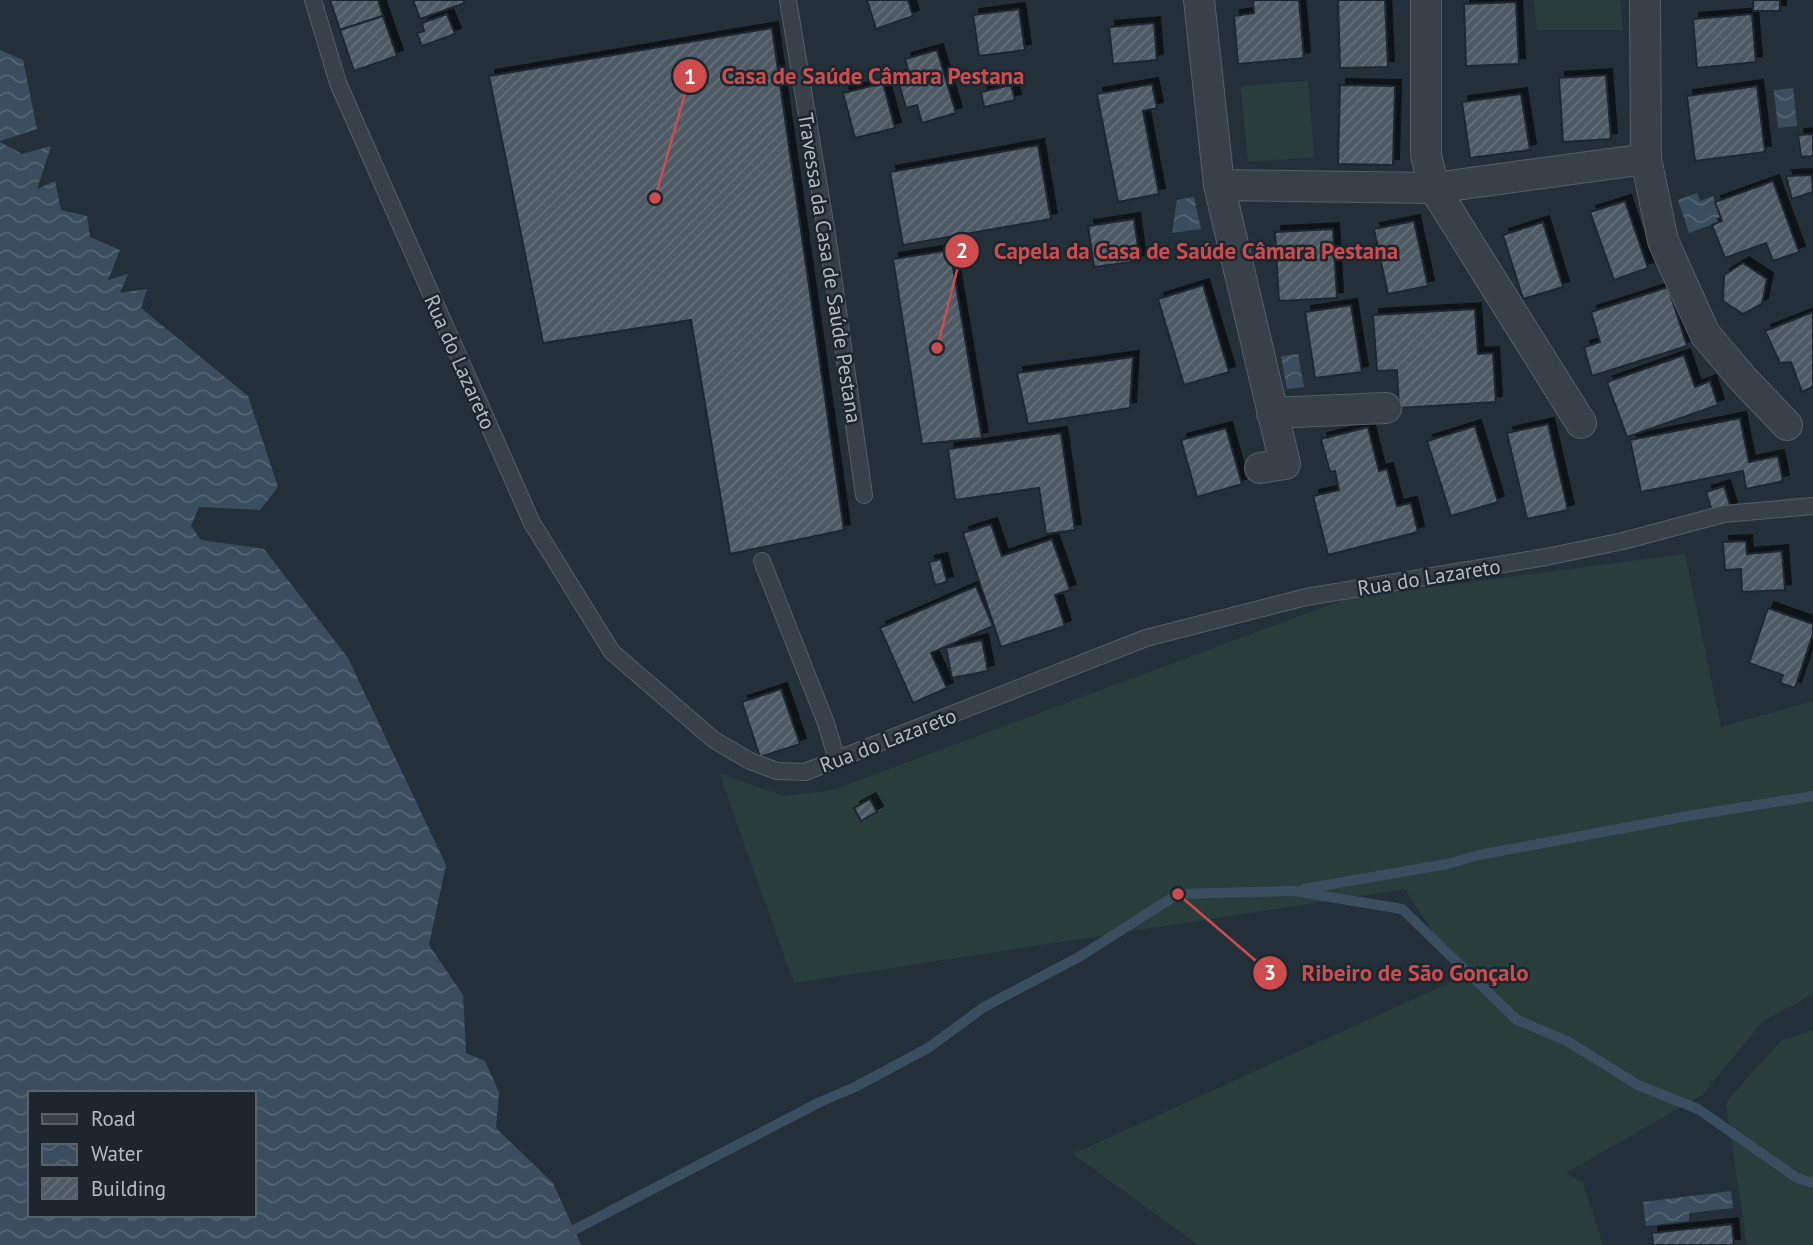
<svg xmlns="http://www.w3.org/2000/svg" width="1813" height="1245" viewBox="0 0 1813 1245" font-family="'PT Sans',sans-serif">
  <defs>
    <pattern id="water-waves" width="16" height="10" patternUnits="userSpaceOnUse" patternTransform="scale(1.75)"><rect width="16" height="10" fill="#3a4e5f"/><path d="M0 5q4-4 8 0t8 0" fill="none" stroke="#546674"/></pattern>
    <pattern id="building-hatch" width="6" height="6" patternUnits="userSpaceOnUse" patternTransform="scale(1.75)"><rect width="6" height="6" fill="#4d5a64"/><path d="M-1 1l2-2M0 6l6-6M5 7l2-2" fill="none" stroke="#647079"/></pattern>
    <filter id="shadow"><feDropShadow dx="6" dy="-6" stdDeviation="0" flood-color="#0009"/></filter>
  </defs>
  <rect width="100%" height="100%" fill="#243039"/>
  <g fill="#293e3c">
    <polygon points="1534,0 1620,0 1623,30 1537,30"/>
    <polygon points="1308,81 1314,157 1248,162 1241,86"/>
    <polygon points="1685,554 1721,727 1813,701 1813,994 1762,1022 1702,1095 1566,1173 1583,1183 1603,1245 1198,1245 1073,1154 1462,977 1405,889 794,983 719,773 783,796 833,790 1348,598"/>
    <polygon points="1813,1030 1813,1245 1747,1245 1726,1102 1781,1041"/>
  </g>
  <g fill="url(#water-waves)" fill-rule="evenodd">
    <polygon points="0,50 23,60 37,129 0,141"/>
    <polygon points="1793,88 1797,126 1778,128 1774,90"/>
    <path d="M 0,142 L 22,154 L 51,146 L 37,189 L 55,181 L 61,210 L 87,216 L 90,237 L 120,250 L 108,280 L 128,274 L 120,293 L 147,289 L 141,308 L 248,396 L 278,487 L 260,510 L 199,507 L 191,526 L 201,540 L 264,549 L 348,658 L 446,865 L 429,945 L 463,995 L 466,1053 L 485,1061 L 499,1092 L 496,1128 L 553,1183 L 581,1245 L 0,1245 ZM 30,1093 L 254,1093 L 254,1215 L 30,1215 Z"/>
    <polygon points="1697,193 1700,201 1713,196 1722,221 1689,233 1678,200"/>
    <polygon points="1194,197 1201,229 1172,233 1177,200"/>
    <polygon points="1298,354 1304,387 1287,389 1281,356"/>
    <polygon points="1731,1191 1733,1208 1689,1213 1689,1221 1646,1226 1643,1202"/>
  </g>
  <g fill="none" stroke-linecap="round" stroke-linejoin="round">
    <g stroke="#3a4e5f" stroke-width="10">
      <polyline points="1304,889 1447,864 1479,855 1688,816 1813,796"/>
      <polyline points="574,1230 820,1102 855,1087 928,1048 984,1007 1079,957 1178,894 1294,891 1402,909 1517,1020 1567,1041 1638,1085 1698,1109 1797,1178 1813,1183"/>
    </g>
  </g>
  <g fill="url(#building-hatch)" stroke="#1f2830" stroke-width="2" filter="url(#shadow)">
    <polygon points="330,0 378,0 383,16 340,30"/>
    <polygon points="413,0 463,0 465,3 420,19"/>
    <polygon points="867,0 908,0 913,16 876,29"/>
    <polygon points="1253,0 1299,0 1304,58 1238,64 1234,16 1254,13"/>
    <polygon points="1338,0 1385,0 1388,67 1340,68"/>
    <rect x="1753" y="0" width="27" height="11"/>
    <polygon points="1516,2 1519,64 1466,66 1464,4"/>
    <polygon points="1019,9 1025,50 979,56 973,15"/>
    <polygon points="447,14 455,34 422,46 417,33 424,31 422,23"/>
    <polygon points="1752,14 1756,62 1697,68 1693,19"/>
    <polygon points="383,16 397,56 354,71 340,30"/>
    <polygon points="1154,23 1157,60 1113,64 1109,27"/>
    <polygon points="772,28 844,530 730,554 691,320 543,343 489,76"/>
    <polygon points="937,50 956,113 922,123 917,105 906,108 897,77 909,73 905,59"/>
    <polygon points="1606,75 1611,139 1563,142 1559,78"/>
    <polygon points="883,83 895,128 855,138 843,93"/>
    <polygon points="1152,84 1157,108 1143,111 1159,194 1118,202 1097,94"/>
    <polygon points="1011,85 1015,100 984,107 981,92"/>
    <polygon points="1340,85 1395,86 1393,165 1338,164"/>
    <polygon points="1757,86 1765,152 1695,161 1687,96"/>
    <polygon points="1521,94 1530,150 1470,158 1462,102"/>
    <polygon points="1813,134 1813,156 1801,157 1798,135"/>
    <polygon points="1038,145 1051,219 903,245 890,172"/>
    <polygon points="1812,175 1813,192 1792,199 1786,176"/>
    <polygon points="1773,181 1799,252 1773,261 1766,243 1725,258 1712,225 1722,221 1715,202"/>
    <polygon points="1625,201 1648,268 1614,280 1590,212"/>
    <polygon points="1134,219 1140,261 1094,267 1088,226"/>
    <polygon points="1414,221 1428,286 1388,294 1374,229"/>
    <polygon points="1543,222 1563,287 1523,299 1503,235"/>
    <polygon points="1333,229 1337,298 1279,301 1275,232"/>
    <polygon points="950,250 982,438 922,444 893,259"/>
    <polygon points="1743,263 1767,279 1762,304 1743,314 1723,301 1724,275"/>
    <polygon points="1203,285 1229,372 1184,385 1158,299"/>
    <polygon points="1668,287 1687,346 1592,376 1584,347 1600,342 1591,312"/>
    <polygon points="1351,305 1362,372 1315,378 1305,312"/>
    <polygon points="1475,309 1478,354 1493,353 1496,402 1399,408 1397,370 1377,371 1373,315"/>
    <polygon points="1813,312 1813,390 1812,387 1802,392 1791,362 1780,363 1765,331"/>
    <polygon points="1684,355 1695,387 1710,381 1718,405 1627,437 1607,382"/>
    <polygon points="1133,357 1130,408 1028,424 1017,373"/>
    <polygon points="1740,418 1749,462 1778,456 1783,481 1746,489 1743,471 1641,492 1630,440"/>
    <polygon points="1548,424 1568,510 1527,519 1507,433"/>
    <polygon points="1475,426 1498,502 1451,516 1427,441"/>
    <polygon points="1368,427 1379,471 1387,469 1397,506 1411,503 1418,532 1328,555 1313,496 1339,490 1335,471 1330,472 1321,439"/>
    <polygon points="1226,428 1242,484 1197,497 1181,440"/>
    <polygon points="1061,433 1075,530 1046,534 1039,488 955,500 948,449"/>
    <polygon points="1724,486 1731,508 1713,514 1706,492"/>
    <polygon points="991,524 1002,556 1052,539 1070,590 1055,595 1065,626 1001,647 963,533"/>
    <polygon points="1746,541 1747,554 1782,551 1785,590 1742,592 1741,569 1725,570 1723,542"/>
    <polygon points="941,559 947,582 935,585 929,562"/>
    <polygon points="976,586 993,626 931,653 947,688 913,703 880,628"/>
    <polygon points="1768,608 1813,624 1813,634 1795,688 1780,683 1783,675 1749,663"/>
    <polygon points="982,640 988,671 952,678 946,648"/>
    <polygon points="781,689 800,744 760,757 742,702"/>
    <polygon points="870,799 877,812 861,821 854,808"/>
    <polygon points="1732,1224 1734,1245 1653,1245 1652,1233"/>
  </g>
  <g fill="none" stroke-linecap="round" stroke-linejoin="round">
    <g stroke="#565f67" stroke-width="18">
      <g id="lane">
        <polyline points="313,0 338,83 532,523 612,652 714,740 750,761 777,771 805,772 1146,638 1306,597 1546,557 1623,541 1724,514 1813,506"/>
        <polyline points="788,0 828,241 864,495"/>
        <polyline points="762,561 826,723 837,760"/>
      </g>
    </g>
    <g stroke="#565f67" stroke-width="32">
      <g id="street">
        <polyline points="1199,0 1219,185 1285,464 1260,468"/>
        <polyline points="1426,0 1426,155 1434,188 1581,423"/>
        <polyline points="1646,159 1663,241 1705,334 1743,379 1787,425"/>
        <polyline points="1219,185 1434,188 1646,159 1645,0"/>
        <polyline points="1272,413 1386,408"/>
      </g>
    </g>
    <use href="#lane" stroke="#384149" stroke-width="16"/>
    <use href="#street" stroke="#384149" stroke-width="30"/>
  </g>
  <g text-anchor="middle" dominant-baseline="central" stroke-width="5" stroke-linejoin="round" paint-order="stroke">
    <g font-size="21" fill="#b3bcc5" stroke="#1d262e">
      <text transform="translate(830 268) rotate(81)">Travessa da Casa de Saúde Pestana</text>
      <text transform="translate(460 362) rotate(66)">Rua do Lazareto</text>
      <text transform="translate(1429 577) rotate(-9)">Rua do Lazareto</text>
      <text transform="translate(888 740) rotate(-21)">Rua do Lazareto</text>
    </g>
  </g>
  <path fill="none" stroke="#cd4d4f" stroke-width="2.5" d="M655 198L690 76M937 348L962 251M1178 894L1270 973"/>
  <g fill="#cd4d4f" stroke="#1d262e" stroke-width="2.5">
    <circle cx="655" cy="198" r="7"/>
    <circle cx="937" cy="348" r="7"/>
    <circle cx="1178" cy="894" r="7"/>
    <circle cx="690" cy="76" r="18"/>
    <circle cx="962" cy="251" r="18"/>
    <circle cx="1270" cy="973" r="18"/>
  </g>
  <g font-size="21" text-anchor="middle" font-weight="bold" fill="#fff">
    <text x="690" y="84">1</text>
    <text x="962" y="258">2</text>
    <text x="1270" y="980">3</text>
  </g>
  <g font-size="23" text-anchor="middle" font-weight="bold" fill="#cd4d4f" stroke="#1d262e" stroke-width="5" stroke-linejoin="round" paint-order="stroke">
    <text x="873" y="84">Casa de Saúde Câmara Pestana</text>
    <text x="1196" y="259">Capela da Casa de Saúde Câmara Pestana</text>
    <text x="1415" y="981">Ribeiro de São Gonçalo</text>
  </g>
  <rect x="28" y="1091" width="228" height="126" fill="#1d262e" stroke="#59626a" stroke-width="2"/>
  <rect x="42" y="1114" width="35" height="10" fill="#384149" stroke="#59626a" stroke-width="2"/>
  <text x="91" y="1126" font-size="21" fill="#b3bcc5">Road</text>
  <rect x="42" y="1144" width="35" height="21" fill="url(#water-waves)" stroke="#59626a" stroke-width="2"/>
  <text x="91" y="1161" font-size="21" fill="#b3bcc5">Water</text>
  <rect x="42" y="1178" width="35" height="21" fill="url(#building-hatch)" stroke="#59626a" stroke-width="2"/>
  <text x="91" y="1196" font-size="21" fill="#b3bcc5">Building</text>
</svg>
